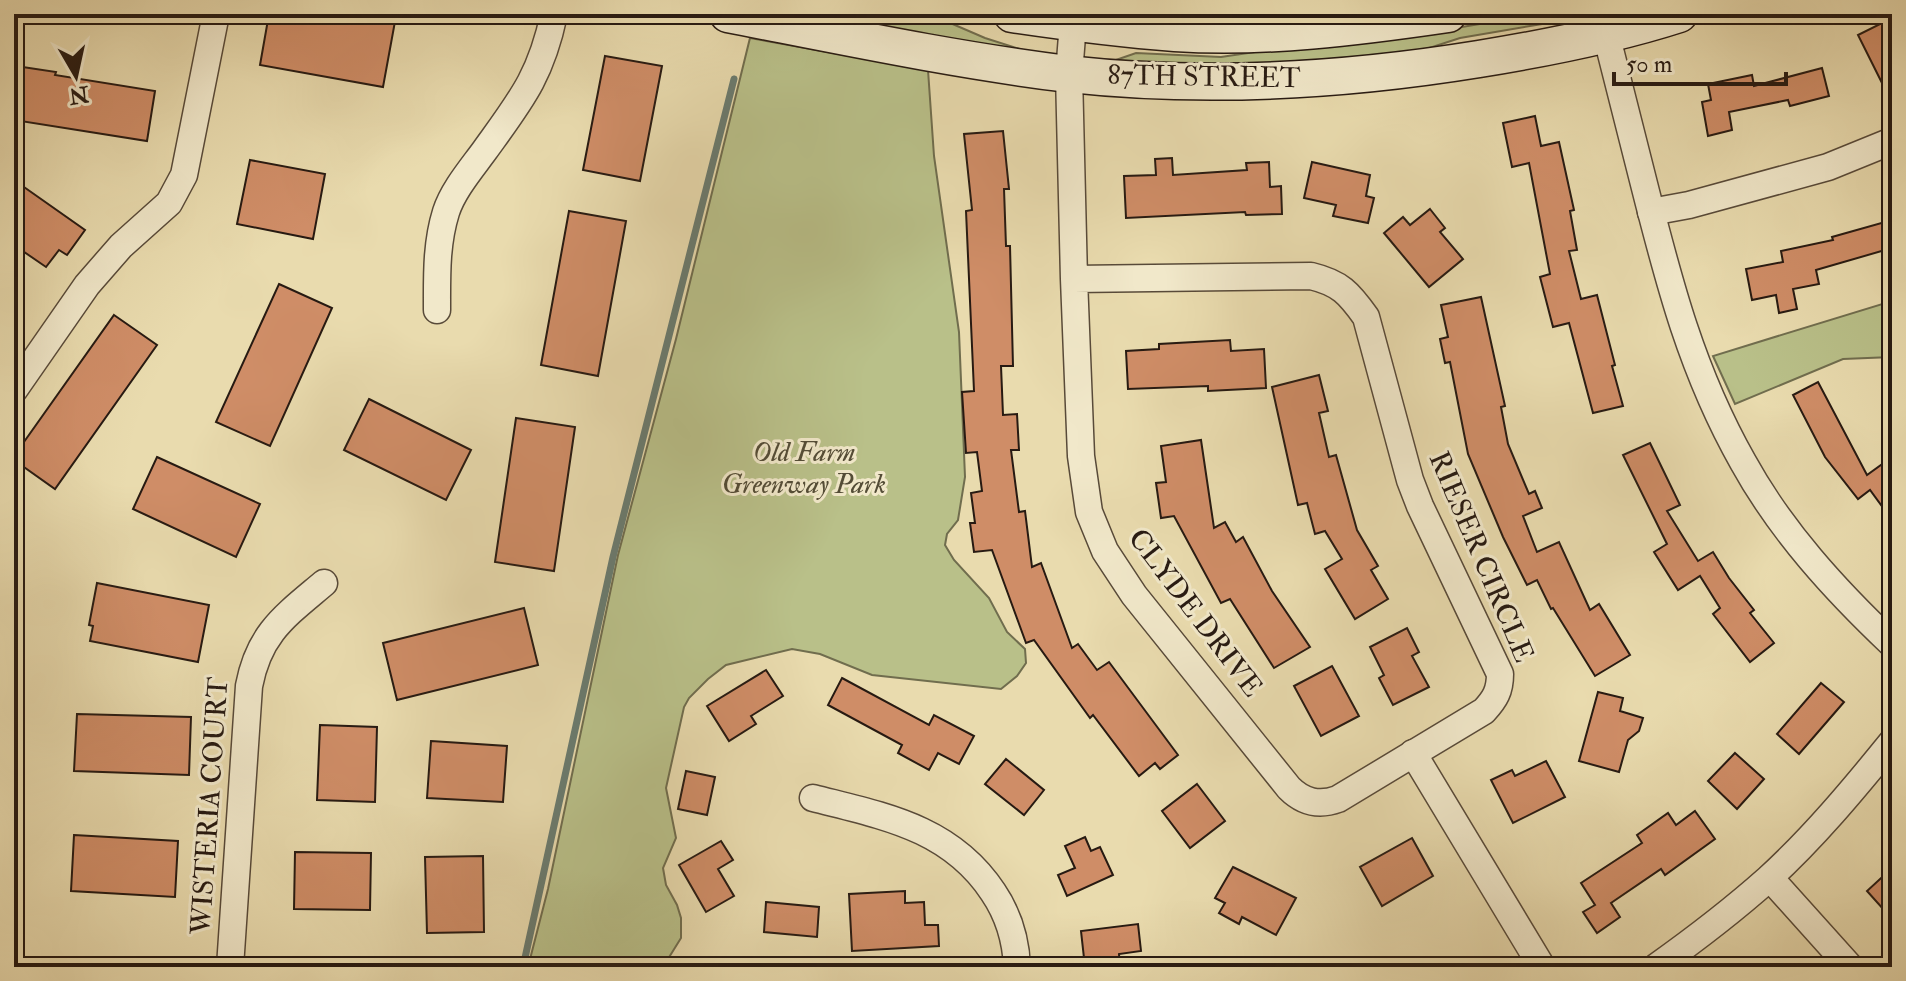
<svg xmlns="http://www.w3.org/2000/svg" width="1906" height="981" viewBox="0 0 1906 981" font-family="'IM FELL Double Pica',serif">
  <rect width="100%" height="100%" fill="#e9dbae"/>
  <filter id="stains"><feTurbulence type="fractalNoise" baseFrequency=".0025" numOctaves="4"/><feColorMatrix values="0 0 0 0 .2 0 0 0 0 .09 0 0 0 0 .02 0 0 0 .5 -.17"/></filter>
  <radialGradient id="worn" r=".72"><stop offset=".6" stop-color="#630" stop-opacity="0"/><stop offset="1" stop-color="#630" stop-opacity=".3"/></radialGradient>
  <g fill="#b9c089" stroke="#706d4e" stroke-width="2">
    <polygon points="805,14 917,14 941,19 985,38 1026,51"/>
    <polygon points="1540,14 1558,14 1558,18 1554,22 1460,38 1417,52 1222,68 1113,61 1136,53 1221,57 1322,42 1450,29"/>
    <polygon points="750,38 928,70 934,156 959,332 965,477 958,520 947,534 945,545 954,560 989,598 1007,632 1025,649 1026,663 1017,676 1001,689 872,675 820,654 792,649 726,665 708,679 689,698 684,707 666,788 676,838 663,868 666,885 677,905 681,918 681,938 663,967 528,967 548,889 618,555 676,339"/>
    <polygon points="1892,301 1892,357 1843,359 1735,404 1713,356"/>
  </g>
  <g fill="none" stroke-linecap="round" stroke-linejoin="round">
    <polyline stroke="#6a7b6f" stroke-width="7" points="523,967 613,557 734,79"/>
  </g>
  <g fill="#cf8d67" stroke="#271a12" stroke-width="2">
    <polygon points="269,14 396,16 383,87 260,65"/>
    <polygon points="1892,18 1892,103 1858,35"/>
    <polygon points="605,56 662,66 640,181 583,170"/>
    <polygon points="16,66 56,72 55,75 155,91 147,141 14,120"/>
    <polygon points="1822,68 1829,96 1790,106 1788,100 1729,112 1732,130 1708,136 1702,102 1711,100 1708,84 1752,75 1754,86"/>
    <polygon points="1535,116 1541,146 1559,142 1574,210 1570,211 1577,250 1569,251 1581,299 1597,295 1615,365 1612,366 1623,406 1593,413 1569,323 1553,327 1540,277 1550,274 1529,163 1512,167 1503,123"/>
    <polygon points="1003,131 1009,189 1004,189 1006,246 1010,246 1013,366 1001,366 1003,415 1017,414 1019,450 1011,450 1019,512 1025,511 1032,567 1041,563 1072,648 1078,644 1097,670 1109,662 1178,755 1160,769 1155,763 1139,776 1093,715 1090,718 1034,640 1026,643 992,550 974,552 970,523 975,523 971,493 982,491 977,452 966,453 962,392 974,391 966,211 972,210 964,134"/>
    <polygon points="1172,158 1173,175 1247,170 1246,163 1269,162 1270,187 1281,186 1282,214 1246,215 1245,212 1126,218 1124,176 1156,175 1155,159"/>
    <polygon points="250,160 325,174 313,239 237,224"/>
    <polygon points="1312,162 1370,175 1366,196 1374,198 1368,223 1333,216 1336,205 1304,198"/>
    <polygon points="14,180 85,230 67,255 59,250 46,267 14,245"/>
    <polygon points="1430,209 1445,228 1440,232 1463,259 1429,287 1384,233 1403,217 1410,225"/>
    <polygon points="569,211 626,221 598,376 541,365"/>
    <polygon points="1892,220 1892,248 1816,270 1819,284 1793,289 1797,309 1779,313 1776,295 1752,300 1746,269 1783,262 1781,251 1833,240 1832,237"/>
    <polygon points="279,284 332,308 270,446 216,422"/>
    <polygon points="1481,297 1505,406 1501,407 1508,444 1529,494 1535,491 1542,508 1523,516 1537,552 1559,542 1590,610 1599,604 1630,655 1595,676 1553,608 1551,609 1537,580 1527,585 1503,537 1468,454 1450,362 1445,363 1440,339 1448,337 1441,305"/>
    <polygon points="114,315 157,345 55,489 14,460 14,456"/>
    <polygon points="1230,340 1231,351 1264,349 1266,388 1208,391 1208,386 1128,389 1126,351 1159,349 1159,344"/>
    <polygon points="1319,375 1328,411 1319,413 1329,457 1336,455 1357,530 1378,566 1371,570 1388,599 1355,619 1325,569 1342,559 1325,531 1315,534 1307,503 1298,505 1272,387"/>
    <polygon points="1818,382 1867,475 1892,457 1892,520 1870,490 1858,499 1825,457 1793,395"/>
    <polygon points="369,399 471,450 446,500 344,450"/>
    <polygon points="516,418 575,427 554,571 495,562"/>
    <polygon points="1201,440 1214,528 1225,522 1236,542 1243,537 1272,591 1310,647 1274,668 1230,599 1221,603 1174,516 1161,518 1156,483 1166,482 1161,446"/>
    <polygon points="1650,443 1680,505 1667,511 1698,561 1713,552 1729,578 1754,610 1750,613 1774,643 1750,662 1713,614 1720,608 1700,576 1678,590 1654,552 1667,544 1623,455"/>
    <polygon points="157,457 260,504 236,557 133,509"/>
    <polygon points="97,583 209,605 198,662 90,641 93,626 89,625"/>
    <polygon points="524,608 538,665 397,700 383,643"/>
    <polygon points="1407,628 1419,652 1412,656 1429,687 1393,705 1379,678 1384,675 1370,647"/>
    <polygon points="1332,666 1359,716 1321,736 1294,686"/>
    <polygon points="766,670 783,696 751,716 756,724 729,741 707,706"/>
    <polygon points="842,678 929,725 934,715 974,736 959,764 938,753 929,770 898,753 902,745 828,705"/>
    <polygon points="1821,683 1844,702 1799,754 1777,734"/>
    <polygon points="1598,692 1623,698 1620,711 1643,718 1639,731 1628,740 1619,772 1579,761"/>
    <polygon points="77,714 191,717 189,775 74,771"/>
    <polygon points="320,725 377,727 375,802 317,800"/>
    <polygon points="431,741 507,746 503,802 427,798"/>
    <polygon points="1735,753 1764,779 1737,809 1708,781"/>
    <polygon points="1006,759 1044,790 1024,815 985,784"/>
    <polygon points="1546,761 1565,797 1513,823 1491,780 1512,770 1515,776"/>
    <polygon points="686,771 715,777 707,815 678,809"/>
    <polygon points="1197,784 1225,821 1190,848 1162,811"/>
    <polygon points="1695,811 1715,839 1665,875 1661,869 1611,903 1620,917 1597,933 1583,912 1595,905 1581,883 1642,843 1637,835 1668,813 1676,825"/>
    <polygon points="74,835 178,841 175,897 71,891"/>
    <polygon points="1085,837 1091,851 1100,847 1113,875 1067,896 1058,875 1075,868 1065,846"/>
    <polygon points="1412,838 1433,876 1382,906 1360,867"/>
    <polygon points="721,841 733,860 718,869 734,896 706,912 679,865"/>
    <polygon points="295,852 371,853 370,910 294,909"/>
    <polygon points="483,856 484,932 427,933 425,857"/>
    <polygon points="1233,867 1296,898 1276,935 1242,917 1239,924 1219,913 1225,903 1215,898"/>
    <polygon points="1892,868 1892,919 1867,891"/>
    <polygon points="905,891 905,903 924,902 925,925 938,925 939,946 852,951 849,894"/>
    <polygon points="766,902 819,907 817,937 764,932"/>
    <polygon points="1138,924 1141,951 1119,954 1120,967 1085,967 1081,931"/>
  </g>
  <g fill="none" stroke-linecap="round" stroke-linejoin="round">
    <g stroke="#584a39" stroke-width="29">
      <g id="street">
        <path d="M 1601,14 C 1615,71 1630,127 1644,184 C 1669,283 1692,372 1743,462 C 1781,531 1835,590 1892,644"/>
        <path d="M 1073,23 L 1069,74 L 1074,279 L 1081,456 L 1089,512 L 1105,551 L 1134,595 L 1289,788 C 1303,802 1319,806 1338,799 L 1484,711 C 1495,699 1500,691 1500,674 L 1420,506 L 1410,480 L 1366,317 C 1349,293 1340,283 1311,276 L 1074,279"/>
        <polyline points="1651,212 1689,205 1828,167 1892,141"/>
        <path d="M 437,310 C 437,276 436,244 446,212 C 453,190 472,168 485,150 C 521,100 541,76 554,14"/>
        <polyline points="14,390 87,285 121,246 169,203 184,175 216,14"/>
        <polyline points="1413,753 1542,967"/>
        <path d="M 813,798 C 883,816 950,827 993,892 C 1008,914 1016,940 1017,967"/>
        <polyline points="1770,878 1850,967"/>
        <path d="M 230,967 L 249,686 C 259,633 285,616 324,583"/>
        <path d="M 1656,967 C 1694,940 1732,911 1768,879 C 1813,838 1853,790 1892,742"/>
      </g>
    </g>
    <g stroke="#271a12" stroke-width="39">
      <g id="secondary">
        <path d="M 728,14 C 841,36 954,60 1068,74 C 1205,89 1343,81 1479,59 C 1547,48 1614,35 1679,14"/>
        <path d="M 1012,14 C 1066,22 1121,29 1175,33 C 1265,39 1359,27 1448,14"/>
      </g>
    </g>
    <use href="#street" stroke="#f1e8ca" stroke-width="26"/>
    <use href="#secondary" stroke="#f1e8ca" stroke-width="36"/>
  </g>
  <g text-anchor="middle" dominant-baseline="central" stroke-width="6" stroke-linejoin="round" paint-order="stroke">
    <g font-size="28" fill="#271a12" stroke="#f1e8ca">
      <text transform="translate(1204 77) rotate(1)">87TH STREET</text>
      <text transform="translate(1481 557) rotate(67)">RIESER CIRCLE</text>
      <text transform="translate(1195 613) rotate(53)">CLYDE DRIVE</text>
      <text transform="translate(210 806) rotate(-86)">WISTERIA COURT</text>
    </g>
    <g font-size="28" font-style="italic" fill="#534c36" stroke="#f1e8ca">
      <text x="804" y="452">Old Farm<tspan x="804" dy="32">Greenway Park</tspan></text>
    </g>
  </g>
  <rect width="1906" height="981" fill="none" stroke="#e9dbae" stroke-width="48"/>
  <rect x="16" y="16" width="1874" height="949" fill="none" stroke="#271a12" stroke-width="4"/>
  <rect x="24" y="24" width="1858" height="933" fill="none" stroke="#271a12" stroke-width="2"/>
  <g transform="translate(76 76) rotate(171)" stroke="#f1e8ca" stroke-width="6" paint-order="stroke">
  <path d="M0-6L14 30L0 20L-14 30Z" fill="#271a12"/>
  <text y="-12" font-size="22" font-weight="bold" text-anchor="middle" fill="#271a12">N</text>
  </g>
  <path d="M1614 72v12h172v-12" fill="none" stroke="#271a12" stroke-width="4"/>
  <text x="1626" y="72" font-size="24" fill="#271a12" stroke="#f1e8ca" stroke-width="6" paint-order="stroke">50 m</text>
  <rect width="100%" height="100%" filter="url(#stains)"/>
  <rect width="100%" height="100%" fill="url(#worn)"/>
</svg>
